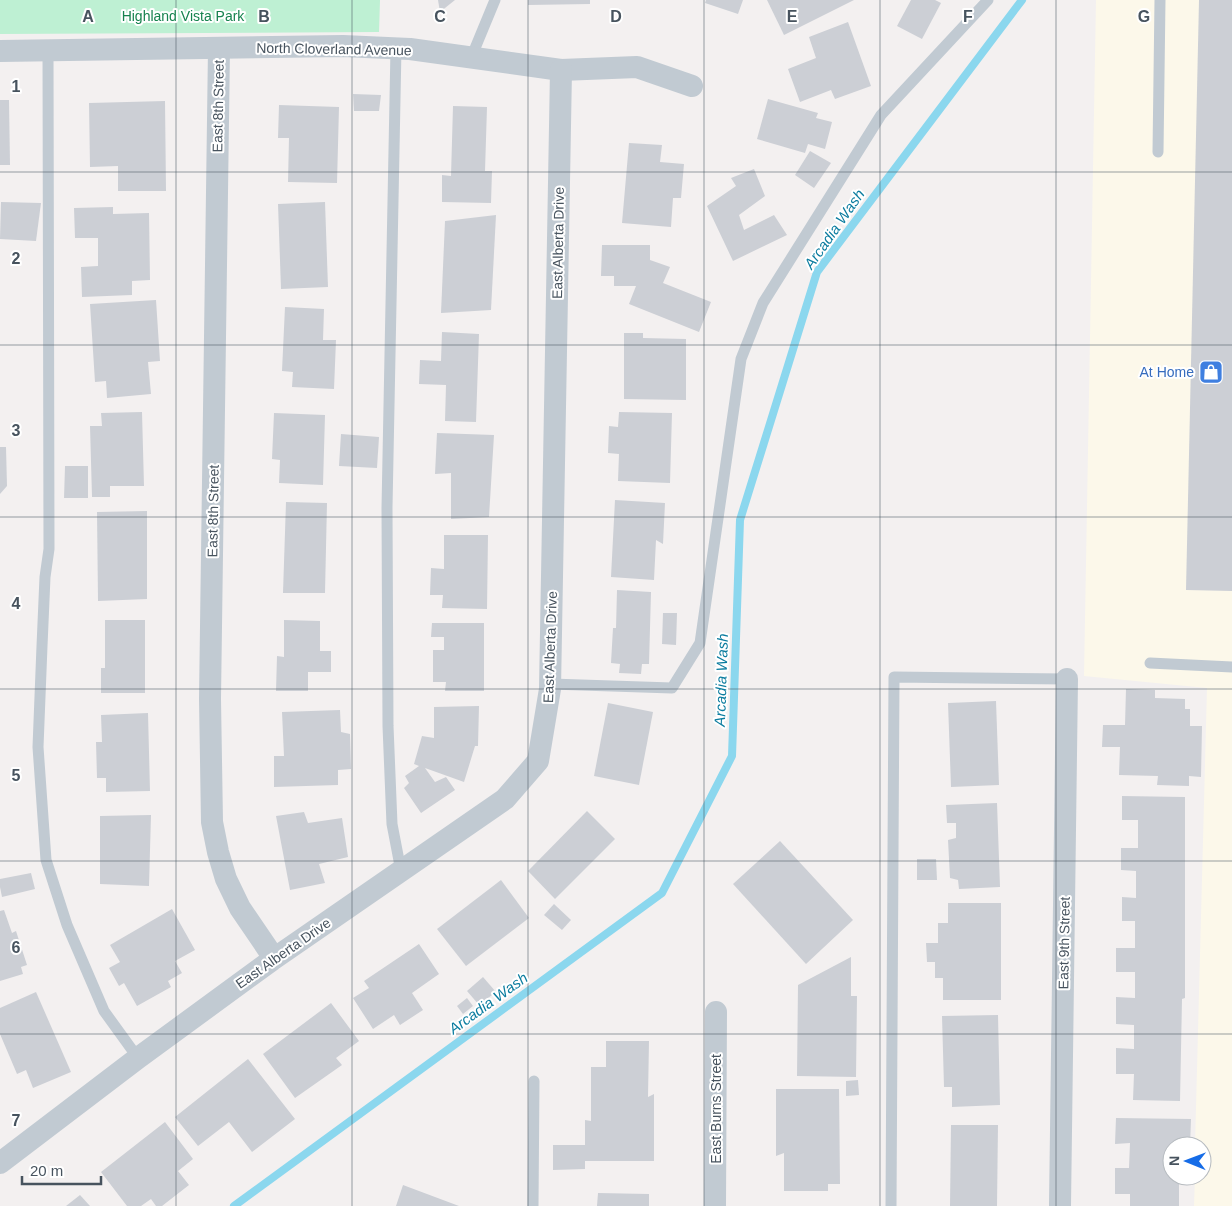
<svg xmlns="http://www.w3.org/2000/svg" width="1232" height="1206" viewBox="0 0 1232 1206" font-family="Arial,sans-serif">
  <rect width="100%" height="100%" fill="#f3f0f0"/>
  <polygon fill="#fcf8ea" points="1096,0 1232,0 1232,1206 1194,1206 1195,1176 1202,1176 1202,1146 1195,1146 1207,688 1084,676"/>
  <polygon fill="#bef0d3" points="0,0 380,0 379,32 0,34"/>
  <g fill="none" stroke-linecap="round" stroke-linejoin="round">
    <polyline stroke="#8bd7ee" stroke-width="8" points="234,1206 662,893 732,756 740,520 817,272 1022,0"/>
  </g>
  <g fill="#cccfd5">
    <polygon points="438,0 455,0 440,12"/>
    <polygon points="528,0 590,0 590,4 528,5"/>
    <polygon points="706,0 743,0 738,14 705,3"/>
    <polygon points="767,0 854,0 784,35"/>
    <polygon points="911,0 935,0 941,3 922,39 897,26"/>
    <polygon points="1199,0 1232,0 1232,591 1186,590"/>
    <polygon points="848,22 871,86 835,99 831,90 800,102 788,69 816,58 809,37"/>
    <polygon points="353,94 381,95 379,111 354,111"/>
    <polygon points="768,99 818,113 816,118 832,122 825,149 808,144 805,153 757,139"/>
    <polygon points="0,100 9,100 10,165 0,165"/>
    <polygon points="165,101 166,191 118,191 118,166 90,167 89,103"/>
    <polygon points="279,105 339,107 337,183 288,182 289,138 278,138"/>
    <polygon points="453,106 487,107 485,171 492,171 491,203 442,202 442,175 451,176"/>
    <polygon points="629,143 662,145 660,162 684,164 681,198 673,198 671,227 622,223"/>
    <polygon points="810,151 831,163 814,188 795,175"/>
    <polygon points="754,169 765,196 739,215 744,230 774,215 787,235 733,261 707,206 736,186 731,178"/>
    <polygon points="1,202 41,203 36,241 0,239"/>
    <polygon points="325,202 328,287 281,289 278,204"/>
    <polygon points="113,207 113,214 149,213 150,280 132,281 132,295 82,297 81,267 98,266 98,238 75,238 74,208"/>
    <polygon points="496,215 491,310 441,313 445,221"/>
    <polygon points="602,245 650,245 650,260 670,267 663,283 711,302 699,332 629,304 636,286 614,286 614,276 601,276"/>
    <polygon points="156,300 160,361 148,362 151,394 107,398 106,381 95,382 90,304"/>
    <polygon points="285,307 324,309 323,340 336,340 334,389 292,387 293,372 282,371"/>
    <polygon points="442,332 479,334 476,422 445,421 446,385 419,384 420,360 441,361"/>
    <polygon points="624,333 643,333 643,338 686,339 686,400 624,399"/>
    <polygon points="142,412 144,486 110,486 110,497 92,497 90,426 102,426 101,413"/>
    <polygon points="619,412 672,413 670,483 618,481 619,454 608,453 609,426 618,427"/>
    <polygon points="274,413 325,415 323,485 279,483 280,460 272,459"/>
    <polygon points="437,433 494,435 489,517 451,519 451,473 435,474"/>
    <polygon points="341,434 379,437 377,468 339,466"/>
    <polygon points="0,447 6,447 7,486 0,494"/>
    <polygon points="65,466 88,466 88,498 64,498"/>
    <polygon points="615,500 665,503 663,544 656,540 654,580 611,577"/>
    <polygon points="286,502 327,503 325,593 283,593"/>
    <polygon points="147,511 147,599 98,601 97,512"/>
    <polygon points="444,535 488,535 487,609 442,608 443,595 430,595 431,568 444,569"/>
    <polygon points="617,590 651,592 649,664 642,664 641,674 619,673 620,664 611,663 613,628 616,628"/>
    <polygon points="663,613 677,613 676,645 662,644"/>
    <polygon points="105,620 145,620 145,693 101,693 101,668 105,668"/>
    <polygon points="284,620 320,621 320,651 331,651 331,672 308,672 308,691 276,691 277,656 284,657"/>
    <polygon points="432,623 484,623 484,691 445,691 446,682 433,682 433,650 444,650 444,637 431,637"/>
    <polygon points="1126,689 1155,690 1155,698 1185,699 1185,709 1190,709 1190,726 1202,726 1201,777 1189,776 1189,786 1157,785 1158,776 1119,775 1120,747 1102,747 1103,725 1125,725"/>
    <polygon points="996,701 999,785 951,787 948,703"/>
    <polygon points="608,703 653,712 639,785 594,776"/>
    <polygon points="479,706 478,746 475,746 464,782 425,768 435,782 446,777 455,790 421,813 404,788 409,783 405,776 419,766 414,764 422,736 434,738 434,707"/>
    <polygon points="340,710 341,732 350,734 351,769 338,770 338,785 274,787 274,756 284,756 282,712"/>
    <polygon points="148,713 150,791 106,792 106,778 97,778 96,742 102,742 101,715"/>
    <polygon points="1122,796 1185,797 1185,998 1182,999 1180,1101 1133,1100 1134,1074 1116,1074 1116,1048 1134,1049 1134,1025 1116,1024 1116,997 1135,998 1135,972 1116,972 1116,948 1135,948 1135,921 1122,921 1122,897 1136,898 1136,871 1121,870 1121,848 1138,848 1138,820 1122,820"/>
    <polygon points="997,803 1000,887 959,889 958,880 950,878 948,840 956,838 956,823 947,823 946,805"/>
    <polygon points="587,811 615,839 555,899 528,871"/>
    <polygon points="304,812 308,823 342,818 348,857 319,864 325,883 290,890 276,816"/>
    <polygon points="151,815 149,886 100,884 100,816"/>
    <polygon points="780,841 853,920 806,964 733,884"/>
    <polygon points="917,859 936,859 937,880 917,880"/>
    <polygon points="31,873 35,889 2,897 0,887 0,879"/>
    <polygon points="501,880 529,918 466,966 437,929"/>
    <polygon points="948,903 1001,903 1001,1000 943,1000 943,978 935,978 935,962 927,962 926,943 938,943 938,923 948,923"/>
    <polygon points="554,904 571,920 562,930 544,915"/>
    <polygon points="172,909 195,950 175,961 182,973 168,981 171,987 137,1006 124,983 119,986 109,968 120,962 110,945"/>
    <polygon points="4,910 12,933 16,931 27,965 21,967 23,974 0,981 0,911"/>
    <polygon points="419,944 439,974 412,993 423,1010 400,1025 394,1015 373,1029 353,998 369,988 364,981"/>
    <polygon points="851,957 851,996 857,996 856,1077 797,1076 798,985"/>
    <polygon points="483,977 496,992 479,1005 467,991"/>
    <polygon points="36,992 71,1072 33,1088 26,1070 17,1074 0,1034 0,1008"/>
    <polygon points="467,998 473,1006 463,1014 457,1006"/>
    <polygon points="331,1003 359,1041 336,1058 342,1065 295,1098 263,1054"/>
    <polygon points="998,1015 1000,1105 952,1107 952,1087 944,1087 942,1016"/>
    <polygon points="606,1041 649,1041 648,1097 654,1094 654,1161 585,1161 585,1169 553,1170 553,1145 585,1145 585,1120 591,1121 591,1067 606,1067"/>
    <polygon points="248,1059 295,1119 252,1152 229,1122 198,1146 175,1117"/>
    <polygon points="858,1080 859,1095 846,1096 846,1081"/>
    <polygon points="776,1089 839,1089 840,1184 828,1184 828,1191 784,1191 784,1153 776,1156"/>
    <polygon points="1116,1118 1191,1119 1190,1146 1172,1146 1172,1176 1179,1176 1179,1206 1130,1206 1130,1194 1115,1194 1115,1168 1129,1168 1130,1143 1115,1144"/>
    <polygon points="165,1122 193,1159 178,1171 189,1185 162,1206 156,1206 151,1199 141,1206 127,1206 101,1172"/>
    <polygon points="951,1125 998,1125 997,1206 950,1206"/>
    <polygon points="403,1185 459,1206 396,1206"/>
    <polygon points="598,1193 649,1194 649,1206 597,1206"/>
    <polygon points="80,1195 90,1206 66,1206"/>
  </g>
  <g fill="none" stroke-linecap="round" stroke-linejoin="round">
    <g stroke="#c1cad2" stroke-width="11">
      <polyline points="396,48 387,508 388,726 392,824 401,871"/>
      <polyline points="48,51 49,549 45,577 42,646 38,747 46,860 67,925 104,1011 138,1058"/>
      <polyline points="471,58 495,0"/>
      <polyline points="1158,152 1160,0"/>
      <polyline points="1150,663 1232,667"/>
      <polyline points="551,684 672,688 700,643 741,359 763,303 881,115 988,0"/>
      <polyline points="533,1206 534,1081"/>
      <polyline points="891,1206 894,677 1067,679"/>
    </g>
    <g stroke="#c1cad2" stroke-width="22">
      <polyline points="219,48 210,699 212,822 218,852 226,879 240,908 274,958"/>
      <polyline points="0,51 343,46 410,49 561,70 637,67 692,86"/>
      <polyline points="0,1163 138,1058 272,960 505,799 538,761 550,689 561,70"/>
      <polyline points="715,1206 716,1012"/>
      <polyline points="1060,1206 1067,679"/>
    </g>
  </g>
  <path fill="none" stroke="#47535e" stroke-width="1" stroke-opacity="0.55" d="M 176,0 L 176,1206M 352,0 L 352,1206M 528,0 L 528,1206M 704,0 L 704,1206M 880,0 L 880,1206M 1056,0 L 1056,1206M 0,172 L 1232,172M 0,345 L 1232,345M 0,517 L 1232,517M 0,689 L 1232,689M 0,861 L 1232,861M 0,1034 L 1232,1034"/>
  <defs>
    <g id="shop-square" transform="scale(1.25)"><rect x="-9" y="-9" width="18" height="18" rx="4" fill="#3f7fe0" stroke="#fff"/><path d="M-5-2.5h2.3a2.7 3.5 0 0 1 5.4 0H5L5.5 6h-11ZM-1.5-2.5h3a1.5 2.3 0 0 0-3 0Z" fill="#fff"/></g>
  </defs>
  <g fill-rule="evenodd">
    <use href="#shop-square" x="1211" y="372"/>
  </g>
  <g text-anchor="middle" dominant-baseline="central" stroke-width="4" stroke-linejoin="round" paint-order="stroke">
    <g font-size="14" fill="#16824e" stroke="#fff">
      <text x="183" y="16">Highland Vista Park</text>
    </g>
    <g font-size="14" fill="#47535e" stroke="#fff">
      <text transform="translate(334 49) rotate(1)">North Cloverland Avenue</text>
      <text transform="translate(218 106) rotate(-89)">East 8th Street</text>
      <text transform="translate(558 243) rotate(-89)">East Alberta Drive</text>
      <text transform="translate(213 511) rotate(-89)">East 8th Street</text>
      <text transform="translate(550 647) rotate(-88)">East Alberta Drive</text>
      <text transform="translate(1064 943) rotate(-89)">East 9th Street</text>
      <text transform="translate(283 953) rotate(-35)">East Alberta Drive</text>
      <text transform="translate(716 1109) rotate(-90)">East Burns Street</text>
    </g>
    <g font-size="14" fill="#366cbe" stroke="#fff" text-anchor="end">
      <text x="1194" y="372">At Home</text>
    </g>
    <g font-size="15" font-style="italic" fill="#0b7c9f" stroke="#fff">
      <text transform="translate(834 229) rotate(-55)">Arcadia Wash</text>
      <text transform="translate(721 680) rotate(-88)">Arcadia Wash</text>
      <text transform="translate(488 1003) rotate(-36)">Arcadia Wash</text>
    </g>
  </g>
  <g font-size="16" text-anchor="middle" font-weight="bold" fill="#47535e" stroke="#fff" stroke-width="4" stroke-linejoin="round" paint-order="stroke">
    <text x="88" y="22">A</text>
    <text x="264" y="22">B</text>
    <text x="440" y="22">C</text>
    <text x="616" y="22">D</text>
    <text x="792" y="22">E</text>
    <text x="968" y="22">F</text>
    <text x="1144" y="22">G</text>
    <text x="16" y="92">1</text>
    <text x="16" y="264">2</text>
    <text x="16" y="436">3</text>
    <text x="16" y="609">4</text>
    <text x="16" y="781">5</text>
    <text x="16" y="953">6</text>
    <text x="16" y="1126">7</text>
  </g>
  <g transform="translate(1187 1161) rotate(271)"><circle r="24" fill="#ffffff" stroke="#b5babf"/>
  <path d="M0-4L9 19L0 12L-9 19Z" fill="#166ce7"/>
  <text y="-8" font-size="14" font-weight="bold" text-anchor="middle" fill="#47535e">N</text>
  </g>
  <path d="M22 1176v8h79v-8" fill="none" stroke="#47535e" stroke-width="2.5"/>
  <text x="30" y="1176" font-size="15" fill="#47535e" stroke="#ffffff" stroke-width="4" paint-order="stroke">20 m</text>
</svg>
